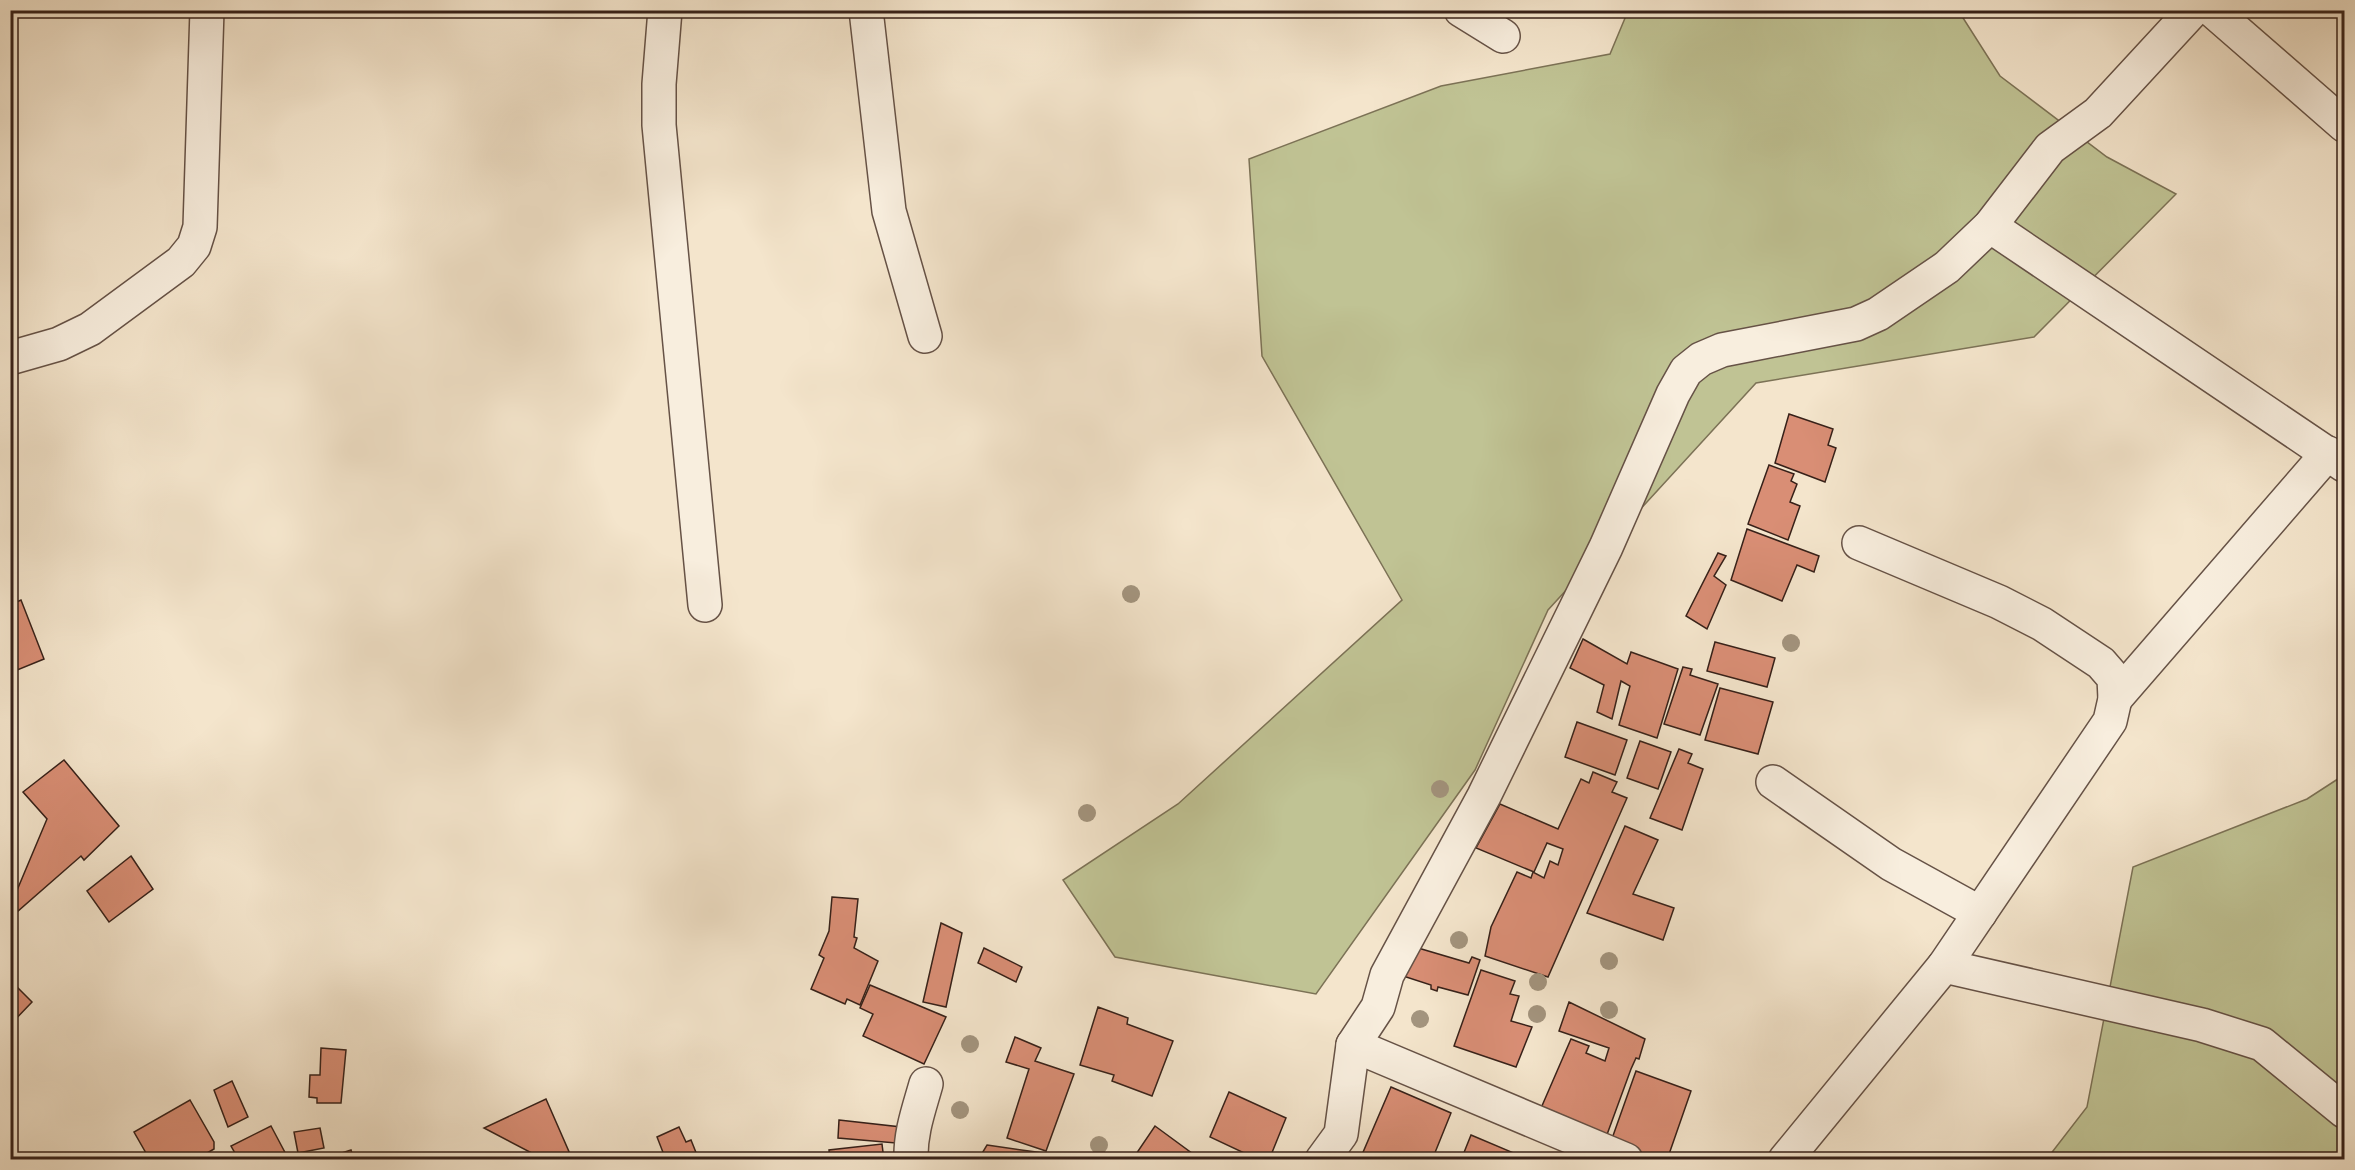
<svg xmlns="http://www.w3.org/2000/svg" width="2355" height="1170" viewBox="0 0 2355 1170" font-family="'Gentium Book Plus',serif">
  <rect width="100%" height="100%" fill="#f4e5cc"/>
  <filter id="stains"><feTurbulence type="fractalNoise" baseFrequency=".00333" numOctaves="4"/><feColorMatrix values="0 0 0 0 .2 0 0 0 0 .09 0 0 0 0 .02 0 0 0 .5 -.17"/></filter>
  <radialGradient id="worn" r=".72"><stop offset=".6" stop-color="#630" stop-opacity="0"/><stop offset="1" stop-color="#630" stop-opacity=".3"/></radialGradient>
  <g fill="#c0c394" stroke="#7c7256" stroke-width="1.5">
    <polygon points="1958,10 2000,76 2107,157 2176,194 2034,337 1756,383 1548,610 1475,770 1316,994 1115,957 1063,880 1178,804 1402,600 1262,356 1249,159 1441,86 1610,54 1628,11"/>
    <polygon points="2344,775 2344,1159 2046,1160 2087,1107 2133,867 2307,799"/>
  </g>
  <g fill="#d98e75" stroke="#372119" stroke-width="1.5">
    <polygon points="1789,414 1833,429 1828,445 1836,448 1825,482 1775,463"/>
    <polygon points="1769,465 1794,474 1791,481 1797,484 1790,502 1800,506 1788,540 1748,524"/>
    <polygon points="1747,529 1819,556 1814,572 1797,565 1782,601 1731,580"/>
    <polygon points="1718,553 1726,556 1714,576 1726,585 1707,629 1686,616"/>
    <polygon points="21,600 44,659 10,673 10,605"/>
    <polygon points="1583,639 1627,664 1631,652 1678,669 1657,738 1619,725 1630,686 1621,681 1612,719 1597,712 1604,685 1570,668"/>
    <polygon points="1715,642 1775,658 1767,687 1707,671"/>
    <polygon points="1683,667 1692,669 1690,675 1718,684 1700,735 1664,724"/>
    <polygon points="1720,688 1773,702 1758,754 1705,740"/>
    <polygon points="1577,722 1627,740 1615,775 1565,757"/>
    <polygon points="1640,741 1671,752 1658,789 1627,778"/>
    <polygon points="1679,749 1692,754 1688,763 1703,769 1682,830 1650,818"/>
    <polygon points="64,760 119,826 84,860 81,856 10,918 10,907 47,819 23,792"/>
    <polygon points="1593,772 1617,782 1612,792 1627,798 1548,977 1485,956 1491,927 1517,872 1531,878 1533,872 1544,878 1550,861 1558,865 1563,849 1547,843 1534,872 1476,848 1500,804 1558,829 1581,779 1589,783"/>
    <polygon points="1625,826 1658,840 1633,894 1674,908 1663,940 1587,913"/>
    <polygon points="131,856 153,889 109,922 87,891"/>
    <polygon points="832,897 858,899 854,937 857,938 854,948 878,961 860,1005 847,999 845,1004 811,989 824,958 819,955 829,931"/>
    <polygon points="941,923 962,933 946,1007 923,1002"/>
    <polygon points="1408,945 1469,963 1472,957 1480,960 1468,995 1438,987 1437,991 1431,989 1431,985 1400,975"/>
    <polygon points="984,948 1022,967 1016,982 978,963"/>
    <polygon points="1481,970 1515,981 1510,994 1519,996 1511,1021 1532,1027 1516,1067 1454,1046"/>
    <polygon points="10,980 32,1002 10,1025"/>
    <polygon points="870,985 946,1017 924,1064 863,1036 873,1014 860,1008"/>
    <polygon points="1569,1002 1645,1039 1639,1059 1636,1058 1631,1069 1605,1140 1538,1115 1571,1039 1589,1046 1586,1053 1605,1061 1609,1048 1559,1031"/>
    <polygon points="1098,1007 1128,1018 1127,1024 1173,1041 1152,1096 1112,1081 1114,1075 1080,1065"/>
    <polygon points="1015,1037 1041,1048 1035,1061 1074,1074 1046,1151 1007,1138 1029,1069 1006,1062"/>
    <polygon points="321,1048 346,1050 341,1103 317,1103 317,1098 309,1097 310,1075 320,1075"/>
    <polygon points="1636,1071 1691,1091 1667,1160 1644,1160 1609,1147"/>
    <polygon points="232,1081 248,1117 228,1127 214,1090"/>
    <polygon points="1391,1087 1451,1113 1432,1160 1367,1160 1361,1157"/>
    <polygon points="1229,1092 1286,1118 1269,1160 1259,1160 1210,1137"/>
    <polygon points="546,1099 570,1154 558,1160 545,1160 484,1128"/>
    <polygon points="190,1100 214,1142 214,1149 195,1160 150,1160 134,1132"/>
    <polygon points="839,1120 901,1127 896,1143 838,1138"/>
    <polygon points="271,1126 289,1160 239,1160 231,1146"/>
    <polygon points="1155,1126 1193,1154 1189,1160 1132,1160"/>
    <polygon points="679,1127 686,1142 691,1140 699,1160 666,1160 657,1137"/>
    <polygon points="320,1128 324,1148 298,1153 294,1132"/>
    <polygon points="1471,1135 1530,1160 1461,1160"/>
    <polygon points="882,1144 884,1160 830,1160 829,1150"/>
    <polygon points="987,1145 1043,1153 1042,1160 978,1160"/>
    <polygon points="351,1150 354,1160 320,1160"/>
  </g>
  <g fill="none" stroke-linecap="round" stroke-linejoin="round">
    <g stroke="#665246" stroke-width="36">
      <g id="minor">
        <polyline points="665,10 659,84 659,125 705,605"/>
        <polyline points="866,10 889,211 925,336"/>
        <polyline points="1461,10 1503,36"/>
        <polyline points="2212,10 2344,125"/>
        <polyline points="1990,226 2344,465"/>
        <polyline points="10,358 59,344 90,329 181,262 194,246 200,227 207,10"/>
        <polyline points="2115,699 2328,453"/>
        <polyline points="1773,782 1891,864 1980,913"/>
        <polyline points="1944,966 2202,1025 2262,1044 2344,1111"/>
        <polyline points="1353,1045 1626,1160"/>
        <path d="M 911,1160 C 910,1133 919,1109 926,1084"/>
        <polyline points="1322,1160 1341,1134 1353,1045 1378,1007 1387,975 1484,796 1606,547 1673,394 1686,371 1701,359 1722,350 1856,324 1878,314 1947,267 1990,226 2050,148 2098,113 2193,10"/>
        <polyline points="1785,1160 1944,966 2110,721 2115,699 2114,678 2101,663 2042,624 1999,602 1859,543"/>
      </g>
    </g>
    <use href="#minor" stroke="#f8eede" stroke-width="33"/>
  </g>
  <g fill="#a3947e">
    <circle cx="1131" cy="594" r="9"/>
    <circle cx="1791" cy="643" r="9"/>
    <circle cx="1440" cy="789" r="9"/>
    <circle cx="1087" cy="813" r="9"/>
    <circle cx="1459" cy="940" r="9"/>
    <circle cx="1609" cy="961" r="9"/>
    <circle cx="1538" cy="982" r="9"/>
    <circle cx="1609" cy="1010" r="9"/>
    <circle cx="1537" cy="1014" r="9"/>
    <circle cx="1420" cy="1019" r="9"/>
    <circle cx="970" cy="1044" r="9"/>
    <circle cx="960" cy="1110" r="9"/>
    <circle cx="1099" cy="1145" r="9"/>
  </g>
  <rect width="2355" height="1170" fill="none" stroke="#f4e5cc" stroke-width="36"/>
  <rect x="12" y="12" width="2331" height="1146" fill="none" stroke="#372119" stroke-width="3"/>
  <rect x="18" y="18" width="2319" height="1134" fill="none" stroke="#372119" stroke-width="1.5"/>
  <rect width="100%" height="100%" filter="url(#stains)"/>
  <rect width="100%" height="100%" fill="url(#worn)"/>
</svg>
